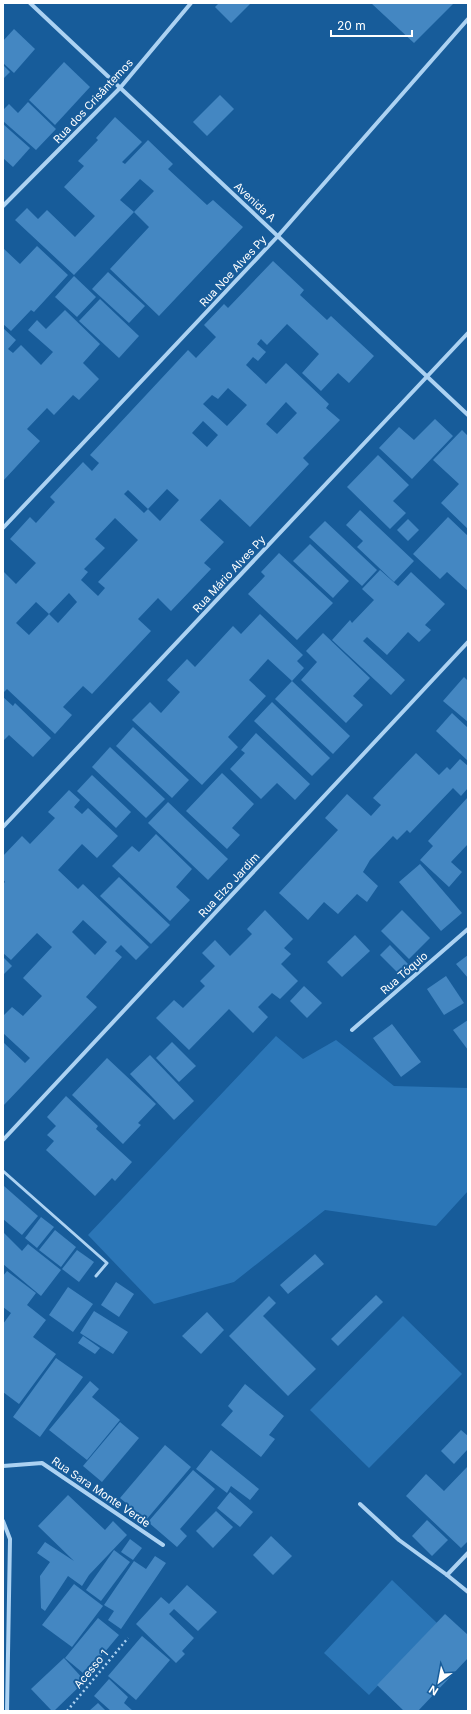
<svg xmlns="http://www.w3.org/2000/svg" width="471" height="1714" viewBox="0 0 471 1714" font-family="Inter,sans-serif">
  <rect width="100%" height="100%" fill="#175c9a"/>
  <g fill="#2b76b7">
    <polygon points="276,1036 303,1059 336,1040 394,1086 468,1088 468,1191 436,1226 325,1210 234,1282 154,1304 88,1235"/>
    <polygon points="403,1316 462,1374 369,1468 310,1410"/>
    <polygon points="392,1580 437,1623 369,1695 324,1653"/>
  </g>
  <g fill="#4487c2" fill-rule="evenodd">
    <polygon points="219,3 251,3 231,23 215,7"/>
    <polygon points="371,3 454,3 414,43"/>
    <polygon points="14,29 35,49 14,73 3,63 3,41"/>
    <polygon points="64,62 90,87 55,125 29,100"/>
    <polygon points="3,65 10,72 3,79"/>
    <polygon points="220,95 234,109 207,136 193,122"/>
    <polygon points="28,102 56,129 36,150 3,121 3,110 9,104 18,113"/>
    <polygon points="115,117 142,142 122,162 125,164 148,140 173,164 168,169 207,205 213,200 243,227 159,316 110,269 149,227 134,212 154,191 140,179 120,200 134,212 74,275 15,220 27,208 38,219 47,210 75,237 95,216 64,187 84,166 78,161 98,140 96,138"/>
    <polygon points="3,124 30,148 13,167 3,158"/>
    <polygon points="37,246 68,275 34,312 31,310 11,331 3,324 3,248 20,264"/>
    <path d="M 273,261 L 304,290 L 300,295 L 327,320 L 331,316 L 374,356 L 349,383 L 338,373 L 321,391 L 302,373 L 319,354 L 287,324 L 267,345 L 261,339 L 257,344 L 266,352 L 258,361 L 253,357 L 246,365 L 266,384 L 286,363 L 329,404 L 326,408 L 340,420 L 303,458 L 309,464 L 250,527 L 220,499 L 200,520 L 224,542 L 204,563 L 211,569 L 171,611 L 158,598 L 138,619 L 151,631 L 92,694 L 83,686 L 63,707 L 72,715 L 55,734 L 7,689 L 3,693 L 3,571 L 16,584 L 36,563 L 10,539 L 30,517 L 36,523 L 55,502 L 50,497 L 83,462 L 92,471 L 99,463 L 90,455 L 188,350 L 196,358 L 216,337 L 204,325 L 224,304 L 228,308 ZM 228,388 L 247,405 L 227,426 L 203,404 L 212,395 L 218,399 ZM 286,402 L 297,413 L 277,434 L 266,424 ZM 203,421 L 218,435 L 207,447 L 192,433 ZM 167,489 L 179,500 L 160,521 L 148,509 L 144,513 L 124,494 L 128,490 L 148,509 ZM 115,518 L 138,540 L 98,582 L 105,588 L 98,596 L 81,580 L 88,572 L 84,569 L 105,548 L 95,539 ZM 69,593 L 77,602 L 58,623 L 49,614 L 29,635 L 16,623 L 36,602 L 49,614 Z"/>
    <polygon points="108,272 145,306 129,323 92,289"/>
    <polygon points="74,276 96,297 77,317 55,297"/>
    <polygon points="100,299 139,336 119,358 79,321"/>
    <polygon points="65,310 100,344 83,363 99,379 79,400 73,395 54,415 47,408 27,429 40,441 3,481 3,328 16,340 8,349 13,353 21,345 41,365 53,352 28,330 37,320 46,329"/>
    <polygon points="435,419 453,436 412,479 379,448 399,427 414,440"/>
    <polygon points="462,430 468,436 468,529 441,503 459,484 433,460"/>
    <polygon points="378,455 409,485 393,501 406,513 390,529 347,487"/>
    <polygon points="360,510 414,561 394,582 357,547 363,541 346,525"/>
    <polygon points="448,517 468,536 468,591 447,572 440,579 413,554"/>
    <polygon points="408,519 419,530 408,541 397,530"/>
    <polygon points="325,521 377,570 362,586 309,537"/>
    <polygon points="310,544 349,581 333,598 293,561"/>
    <polygon points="279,553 333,603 297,640 248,594 265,576 261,572"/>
    <polygon points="380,570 398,586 411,572 445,604 425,625 431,630 419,642 408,632 387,655 367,637 363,641 405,680 391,695 332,640 350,620 352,623 374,600 362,589"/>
    <polygon points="260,614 303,655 297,661 304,668 292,681 268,659 249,680 266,696 228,737 238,747 202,785 132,720 150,702 161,713 180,692 167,680 187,659 195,667 233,626 241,634"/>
    <polygon points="323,633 370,678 353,696 363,705 346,723 301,680 317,662 306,651"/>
    <polygon points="464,677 468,681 468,722 443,701"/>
    <polygon points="292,681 350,736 333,754 275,699"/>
    <polygon points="3,697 13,706 15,703 51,738 33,757 9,735 3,741"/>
    <polygon points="272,702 330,758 312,776 254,721"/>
    <polygon points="452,713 468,728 468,761 436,731"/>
    <polygon points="133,727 189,780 172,798 116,746"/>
    <polygon points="256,733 310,784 295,800 277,783 261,799 230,769 245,753 241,750"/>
    <polygon points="110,747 165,799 146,818 92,767"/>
    <polygon points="416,753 439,775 447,767 450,770 460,759 468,766 468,788 461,796 453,788 410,833 407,830 397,840 393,836 370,860 363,872 378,886 367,902 357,894 338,914 324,902 308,920 279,893 338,830 325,818 347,794 371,816 381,805 373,798"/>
    <polygon points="222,773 254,804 232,828 240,835 227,849 186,811"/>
    <polygon points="92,775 131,812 116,828 77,791"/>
    <path d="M 69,790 L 80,800 L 74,807 L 82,814 L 88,808 L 118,836 L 97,858 L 82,844 L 58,870 L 78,889 L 83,884 L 149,947 L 136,960 L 121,945 L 115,951 L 122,957 L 86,997 L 97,1007 L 3,1106 L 3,1042 L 25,1063 L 30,1058 L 3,1033 L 3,1016 L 12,1007 L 23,1016 L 42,996 L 23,978 L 52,947 L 37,933 L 11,960 L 3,953 L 3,884 L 5,882 L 3,879 L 3,856 L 22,836 L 30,844 L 55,818 L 48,812 ZM 83,920 L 107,942 L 95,955 L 72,932 Z"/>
    <polygon points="468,797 468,844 451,862 462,872 449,887 420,860 433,846 428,841"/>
    <polygon points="168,802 228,859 208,880 148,823"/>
    <polygon points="156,834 192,869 176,887 190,900 170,921 112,866 132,846 139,852"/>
    <polygon points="420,864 462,913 441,931 399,882"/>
    <polygon points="119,877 170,925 151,944 100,896"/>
    <polygon points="265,910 293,939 284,948 291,954 281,964 298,981 280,999 272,993 258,1007 268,1017 253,1033 229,1009 189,1050 156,1018 174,1000 183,1008 205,986 200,981 215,966 202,953 215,940 230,956 252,934 247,929"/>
    <polygon points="402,910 430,938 409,959 381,931"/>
    <polygon points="355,935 370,951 342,977 327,962"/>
    <polygon points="390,945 408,964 398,973 380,955"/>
    <polygon points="468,955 468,978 456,964"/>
    <polygon points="3,957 12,966 3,975"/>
    <polygon points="446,976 464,1003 444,1015 427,989"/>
    <polygon points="304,986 322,1003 307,1018 290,1001"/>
    <polygon points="468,1020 468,1050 453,1030"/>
    <polygon points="392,1024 421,1062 401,1077 373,1038"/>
    <polygon points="172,1042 196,1066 179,1082 156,1058"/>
    <polygon points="150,1055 194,1101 174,1120 130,1074"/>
    <polygon points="107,1058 156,1104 138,1123 141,1125 123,1144 72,1095"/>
    <polygon points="66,1096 98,1126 96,1129 132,1162 115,1181 112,1178 95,1196 46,1150 54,1141 47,1135 56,1126 47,1117"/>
    <polygon points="4,1186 38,1216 22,1235 3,1219"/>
    <polygon points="41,1217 54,1227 37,1248 25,1238"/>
    <polygon points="55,1230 76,1247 61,1267 39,1250"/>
    <polygon points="3,1232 22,1251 28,1244 61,1270 41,1296 3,1264"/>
    <polygon points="77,1250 94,1262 79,1282 62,1269"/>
    <polygon points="315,1254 324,1264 288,1294 280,1285"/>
    <polygon points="7,1271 36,1293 27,1305 46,1320 33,1337 56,1354 19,1404 3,1392 3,1324 11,1313 3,1307 3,1276"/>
    <polygon points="116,1282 134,1294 119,1317 101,1305"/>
    <polygon points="68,1287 93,1304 73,1332 49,1315"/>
    <polygon points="376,1295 383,1302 338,1346 331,1339"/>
    <polygon points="269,1296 276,1303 263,1316 316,1369 288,1396 229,1336"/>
    <polygon points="94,1311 128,1332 113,1354 80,1333"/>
    <polygon points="207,1312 224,1330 201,1354 182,1336"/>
    <polygon points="83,1336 100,1348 95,1354 78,1343"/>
    <polygon points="56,1358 83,1377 40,1437 13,1417"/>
    <polygon points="90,1381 99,1389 92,1397 120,1420 87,1460 49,1430"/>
    <polygon points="245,1384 284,1416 269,1435 275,1439 261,1457 221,1425 233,1411 228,1406"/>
    <polygon points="120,1422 139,1438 102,1482 83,1466"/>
    <polygon points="461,1430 468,1436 468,1449 454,1464 441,1451"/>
    <polygon points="165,1445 191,1467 146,1520 120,1498"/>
    <polygon points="211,1450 259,1489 250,1500 231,1486 227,1493 196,1469"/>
    <polygon points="468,1466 468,1541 461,1548 406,1496 426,1474 444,1491"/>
    <polygon points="193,1470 215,1489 180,1529 187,1536 177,1547 148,1522"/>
    <polygon points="230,1492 253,1512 240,1527 217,1508"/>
    <polygon points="68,1495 105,1530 113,1521 127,1535 89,1575 82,1586 68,1576 45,1611 41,1608 40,1576 50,1562 37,1553 45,1542 74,1561 38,1526"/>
    <polygon points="216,1511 233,1527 213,1548 196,1531"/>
    <polygon points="427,1520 448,1540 432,1556 412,1536"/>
    <polygon points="271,1536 292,1556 273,1575 253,1555"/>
    <polygon points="130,1539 142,1548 133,1560 121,1552"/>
    <polygon points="114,1550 130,1562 101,1601 86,1590"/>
    <polygon points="155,1556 166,1563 121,1629 108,1620 114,1611 104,1605 134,1561 146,1569"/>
    <polygon points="74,1584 103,1606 72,1647 42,1625"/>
    <polygon points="187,1585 217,1612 198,1631 174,1609 169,1614 194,1638 182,1651 185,1654 176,1663 136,1624 161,1597 169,1604"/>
    <polygon points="445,1614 468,1635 468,1658 418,1711 404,1711 377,1685"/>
    <polygon points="98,1618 119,1635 94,1665 92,1662 83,1673 65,1658"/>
    <polygon points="142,1636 170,1660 136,1700 108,1676"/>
    <polygon points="64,1658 85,1681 54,1711 52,1711 31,1689"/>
    <polygon points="109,1679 128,1697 124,1703 133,1711 111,1711 94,1696"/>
    <polygon points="98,1703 106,1711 89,1711"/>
  </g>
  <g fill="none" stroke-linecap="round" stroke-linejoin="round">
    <polyline stroke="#acd2f2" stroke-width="2.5" stroke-dasharray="2 3" stroke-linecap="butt" points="67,1711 128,1638"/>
    <polyline stroke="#acd2f2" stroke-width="3" points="3,1171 107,1263 96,1276"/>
    <g stroke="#acd2f2" stroke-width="4">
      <polyline points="30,3 468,415"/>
      <polyline points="3,206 120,88 191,3"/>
      <polyline points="3,528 278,236 468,19"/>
      <polyline points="3,827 468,333"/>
      <polyline points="352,1030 468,929"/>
      <polyline points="3,1140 468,642"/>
      <polyline points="3,1466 42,1463 163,1545"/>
      <polyline points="360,1504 399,1540 447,1575 468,1592"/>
      <polyline points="3,1521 10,1539 7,1711"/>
      <polyline points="447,1575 468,1553"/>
    </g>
  </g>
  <g text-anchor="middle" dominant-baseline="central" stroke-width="4" stroke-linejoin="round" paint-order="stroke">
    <g font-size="11" fill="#fff" stroke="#175c9a">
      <text transform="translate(93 101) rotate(-47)">Rua dos Crisântemos</text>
      <text transform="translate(255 202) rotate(43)">Avenida A</text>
      <text transform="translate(233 271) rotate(-47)">Rua Noe Alves Py</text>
      <text transform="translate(229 574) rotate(-47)">Rua Mário Alves Py</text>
      <text transform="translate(229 885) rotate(-47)">Rua Elzo Jardim</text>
      <text transform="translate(404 973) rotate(-41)">Rua Tóquio</text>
      <text transform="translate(101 1492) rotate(34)">Rua Sara Monte Verde</text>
      <text transform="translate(91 1669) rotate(-50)">Acesso 1</text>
    </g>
  </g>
  <rect width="471" height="1714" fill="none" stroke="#ffffff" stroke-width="8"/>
  <g transform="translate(439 1682) rotate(212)" stroke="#175c9a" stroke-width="3" paint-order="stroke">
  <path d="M0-3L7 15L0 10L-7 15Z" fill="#ffffff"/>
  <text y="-6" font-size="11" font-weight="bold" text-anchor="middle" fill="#ffffff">N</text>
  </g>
  <path d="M331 30v6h81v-6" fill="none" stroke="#ffffff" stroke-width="2"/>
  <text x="337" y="30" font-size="12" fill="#ffffff" stroke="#175c9a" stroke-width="3" paint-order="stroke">20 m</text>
</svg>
